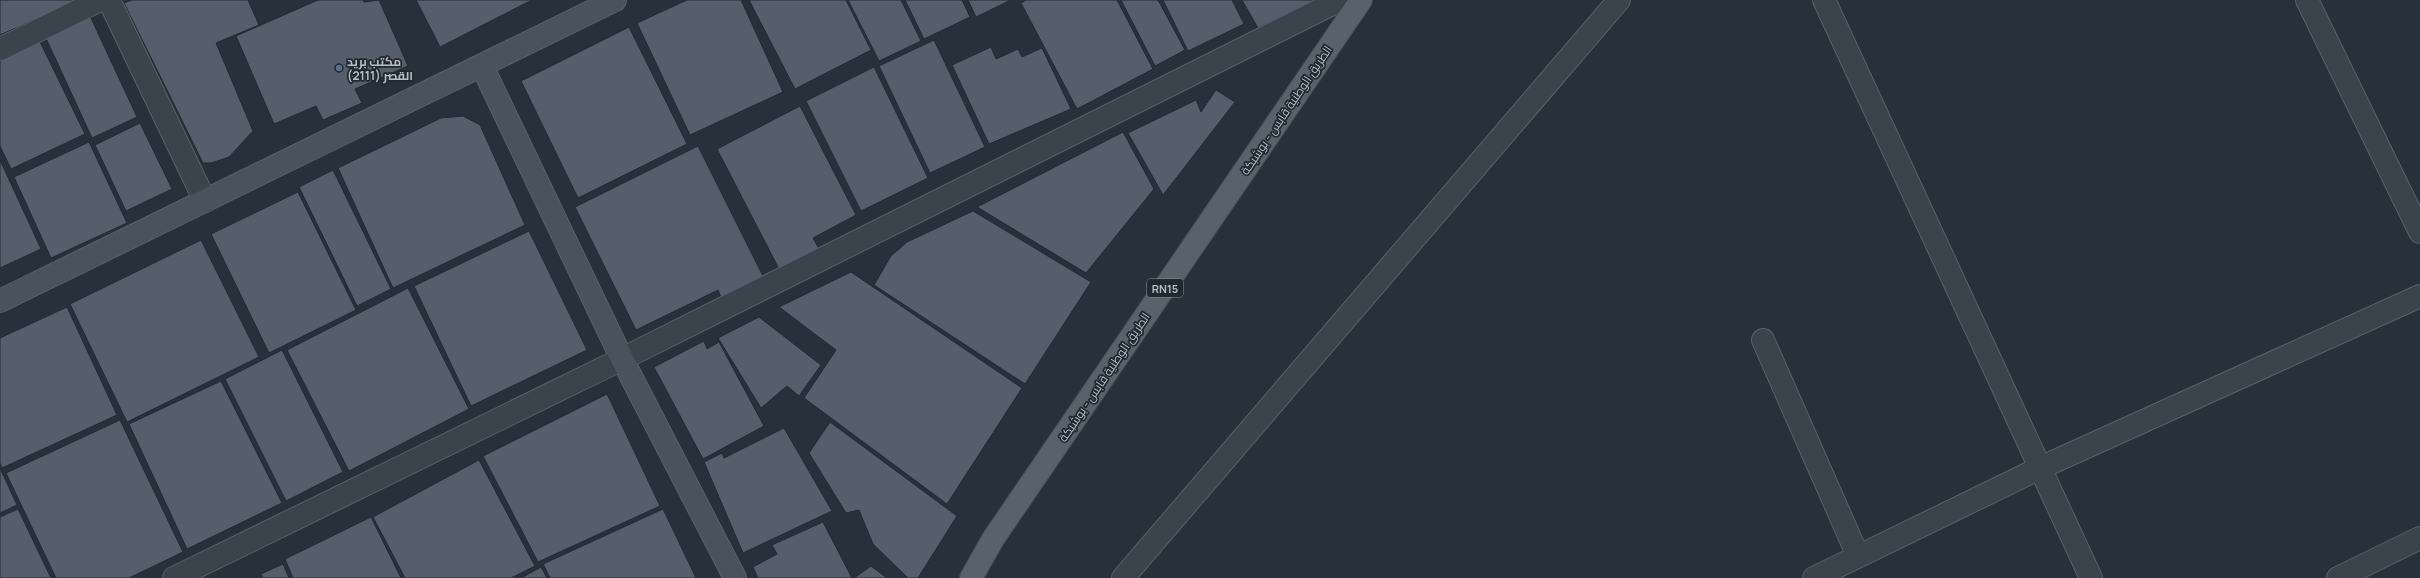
<svg xmlns="http://www.w3.org/2000/svg" width="2420" height="578" viewBox="0 0 2420 578" font-family="Manrope,Cairo,sans-serif">
  <rect width="100%" height="100%" fill="#27313c"/>
  <g fill="#555f6b" stroke="#222a33">
    <polygon points="0,0 79,0 0,35"/>
    <polygon points="132,0 248,0 259,25 216,43 253,131 229,157 211,163 203,163 124,3"/>
    <polygon points="318,0 363,0 364,2 379,0 408,66 355,89 362,103 323,120 316,106 274,124 236,36"/>
    <polygon points="416,0 532,0 440,47"/>
    <polygon points="687,0 741,0 783,92 690,135 637,23"/>
    <polygon points="749,0 846,0 871,50 795,89"/>
    <polygon points="848,0 901,0 921,41 879,61"/>
    <polygon points="905,0 962,0 970,17 924,39"/>
    <polygon points="968,0 1011,0 976,17"/>
    <polygon points="1026,0 1117,0 1153,69 1077,109 1021,3"/>
    <polygon points="1121,0 1158,0 1185,50 1155,66"/>
    <polygon points="1163,0 1232,0 1244,24 1188,51"/>
    <polygon points="1242,0 1313,0 1313,1 1258,28"/>
    <polygon points="90,16 137,117 92,138 45,36"/>
    <polygon points="629,27 687,144 578,198 521,81"/>
    <polygon points="934,40 985,147 930,173 879,66"/>
    <polygon points="40,42 85,134 11,169 0,146 0,61"/>
    <polygon points="991,47 996,59 1018,49 1022,57 1042,48 1071,109 989,144 952,65"/>
    <polygon points="874,67 928,178 861,211 806,101"/>
    <polygon points="1216,90 1235,102 1163,195 1128,133 1196,100 1201,112"/>
    <polygon points="800,106 856,215 813,238 822,254 779,269 717,149"/>
    <polygon points="463,116 480,125 525,225 393,288 338,168 441,118"/>
    <polygon points="140,123 172,189 126,211 95,145"/>
    <polygon points="1123,132 1154,189 1086,273 977,207"/>
    <polygon points="89,142 127,223 51,258 14,177"/>
    <polygon points="698,146 763,276 721,297 718,290 636,330 575,207"/>
    <polygon points="0,160 41,249 0,268"/>
    <polygon points="333,170 391,289 357,306 299,187"/>
    <polygon points="298,192 356,310 269,353 211,234"/>
    <polygon points="973,211 1091,282 1025,384 874,285 891,256 907,242"/>
    <polygon points="529,231 587,350 471,406 414,286"/>
    <polygon points="201,240 259,357 127,422 70,304"/>
    <polygon points="851,272 1022,388 947,504 804,398 836,350 779,307"/>
    <polygon points="408,288 469,409 349,471 287,350"/>
    <polygon points="67,307 117,415 2,468 0,463 0,338"/>
    <polygon points="759,317 821,365 799,396 787,386 761,408 718,338"/>
    <polygon points="704,341 707,349 719,342 764,426 703,459 654,367"/>
    <polygon points="282,350 343,472 286,501 225,379"/>
    <polygon points="221,381 282,503 187,549 129,424"/>
    <polygon points="607,394 660,506 538,562 483,456"/>
    <polygon points="120,420 183,552 129,578 56,578 6,473"/>
    <polygon points="830,422 957,516 918,578 908,578 873,544 859,510 846,513 809,453"/>
    <polygon points="784,428 832,511 743,553 704,462 722,453 724,458"/>
    <polygon points="479,460 535,566 511,578 405,578 373,517"/>
    <polygon points="0,468 17,505 0,513"/>
    <polygon points="18,509 51,578 0,578 0,517"/>
    <polygon points="663,509 696,578 550,578 543,564"/>
    <polygon points="371,517 401,578 293,578 285,559"/>
    <polygon points="823,522 852,578 758,578 753,567 777,554 772,545"/>
    <polygon points="283,564 289,578 263,578 261,574"/>
    <polygon points="871,566 887,578 854,578"/>
    <polygon points="541,567 547,578 521,578"/>
  </g>
  <g fill="none" stroke-linecap="round" stroke-linejoin="round">
    <g stroke="#59616a" stroke-width="24">
      <g id="street">
        <polyline points="109,0 205,201"/>
        <polyline points="1824,0 2091,578"/>
        <polyline points="2307,0 2420,232"/>
        <polyline points="0,49 100,0"/>
        <polyline points="1763,340 1858,556"/>
        <polyline points="174,578 622,359 1340,0"/>
        <polyline points="1123,578 1619,0"/>
        <polyline points="1814,578 2040,468 2420,296"/>
        <polyline points="2338,578 2420,538"/>
      </g>
    </g>
    <g stroke="#59616a" stroke-width="24">
      <g id="secondary">
        <polyline points="482,66 622,359 735,578"/>
        <polyline points="0,301 615,0"/>
      </g>
    </g>
    <g stroke="#444c55" stroke-width="24">
      <polyline id="primary" points="971,578 993,539 1361,0"/>
    </g>
    <use href="#street" stroke="#3b434c" stroke-width="22"/>
    <use href="#secondary" stroke="#4a525e" stroke-width="22"/>
    <use href="#primary" stroke="#59626c" stroke-width="22"/>
  </g>
  <circle fill="#5c6f8a" stroke="#202831" stroke-width="1.5" cx="339" cy="68" r="4"/>
  <g text-anchor="middle" dominant-baseline="central" stroke-width="3.5" stroke-linejoin="round" paint-order="stroke">
    <rect fill="#202831" stroke="#8a919a" stroke-width="1" x="1147" y="279" width="36" height="18" rx="3"/>
    <g font-size="11" font-weight="bold" fill="#b7bec7">
      <text x="1165" y="288">RN15</text>
    </g>
    <g font-size="12" font-weight="bold" fill="#b7bec7" stroke="#202831" text-anchor="start">
      <text x="347" y="61">مكتب بريد<tspan x="347" dy="14">القصر (2111)</tspan></text>
    </g>
    <g font-size="12" fill="#b7bec7" stroke="#202831">
      <text transform="translate(1286 110) rotate(-56)">الطريق الوطنية قابس - بوشبكة</text>
      <text transform="translate(1104 377) rotate(-56)">الطريق الوطنية قابس - بوشبكة</text>
    </g>
  </g>
</svg>
